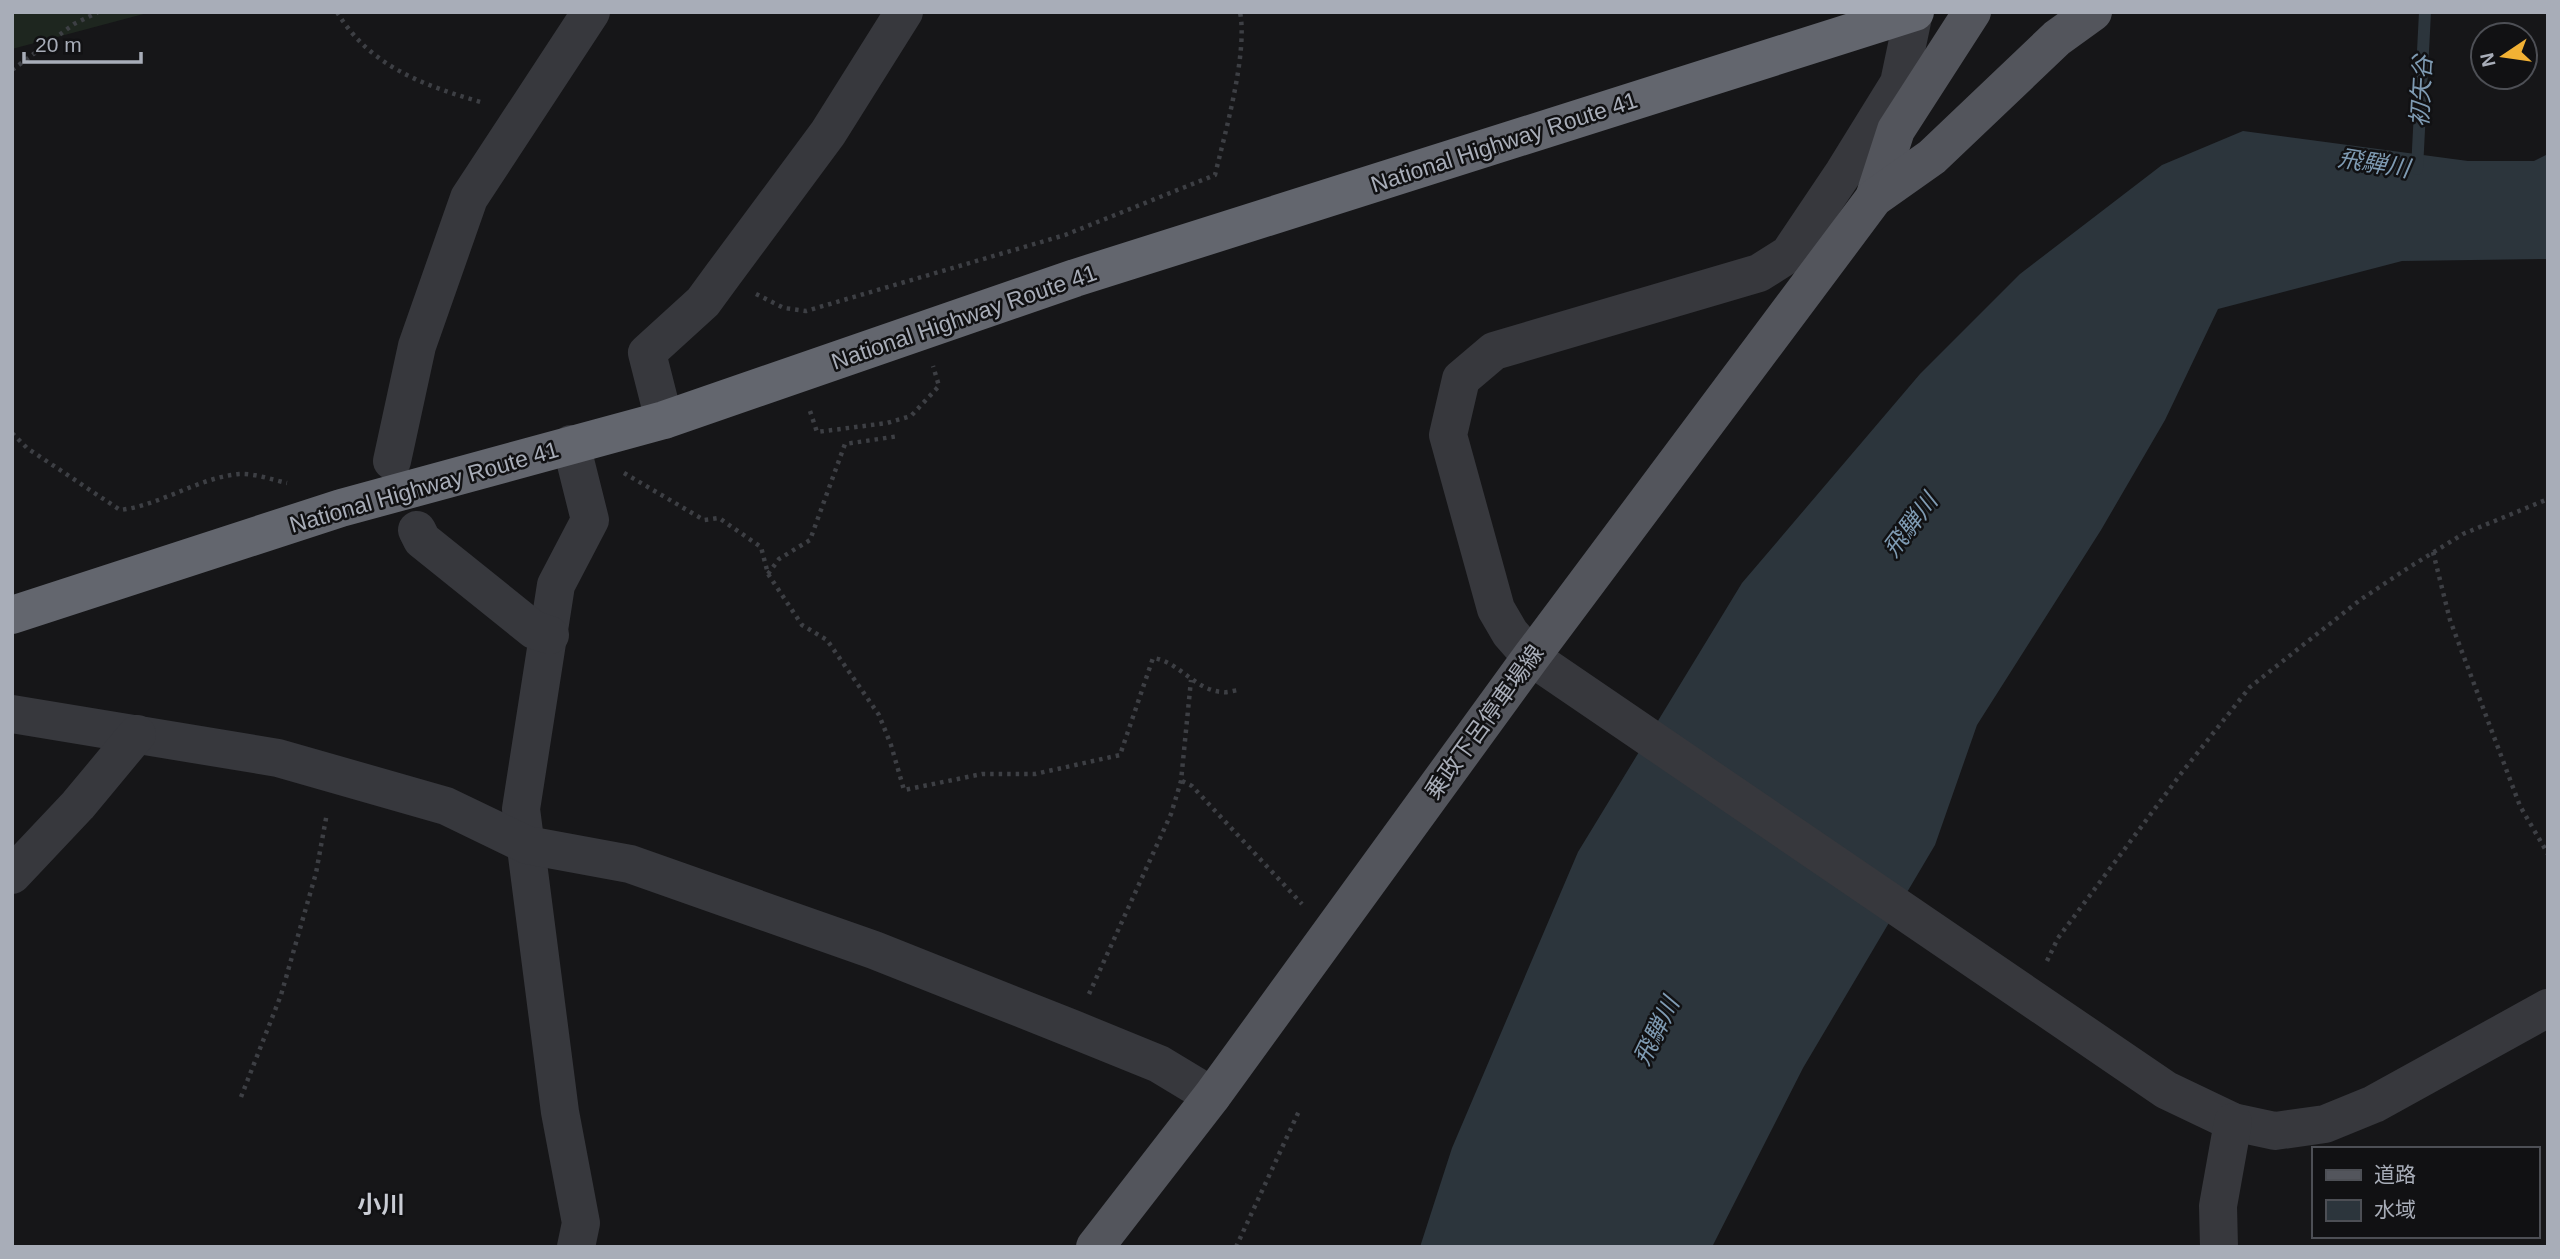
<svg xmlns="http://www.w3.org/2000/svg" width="2560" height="1259" viewBox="0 0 2560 1259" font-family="Helvetica,'Noto Sans JP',sans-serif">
  <rect width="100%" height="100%" fill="#161618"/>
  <polygon fill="#1e261f" points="12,12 151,12 12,49"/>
  <polygon fill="#2c353c" points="2243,131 2468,161 2534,161 2548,154 2548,259 2402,261 2218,309 2165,420 2101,530 1977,725 1935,845 1803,1068 1712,1247 1420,1247 1452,1148 1578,852 1742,583 1920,374 2020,274 2162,165"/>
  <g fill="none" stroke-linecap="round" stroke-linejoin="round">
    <polyline stroke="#2c353c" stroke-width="12" points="2417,169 2425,12"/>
    <g stroke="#3d3f44" stroke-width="4.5" stroke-dasharray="3.5 5" stroke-linecap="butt">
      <path d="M 337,12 C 370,67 425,86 484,103"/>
      <polyline points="12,70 74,24 98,12"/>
      <path d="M 756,294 L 784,308 L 806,311 L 1065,235 L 1215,175 C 1225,133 1248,53 1240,12"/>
      <polyline points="810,411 817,432 887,423 911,416 939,386 933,366"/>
      <path d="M 12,433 L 27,448 L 120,510 C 162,505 197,478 239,474 C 254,473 273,480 287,483"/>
      <path d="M 624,473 L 704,520 L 719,518 L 761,547 L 768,574 L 802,625 L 827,640 L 879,715 L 891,745 L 904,790 L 982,774 L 1035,774 L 1120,755 L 1153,658 C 1179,661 1195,691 1223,692 C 1228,693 1235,690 1240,690"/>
      <polyline points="2433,552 2450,620 2520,806 2548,854"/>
      <polyline points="768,574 779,559 810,540 845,444 899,436"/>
      <polyline points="1182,781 1192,786 1302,904"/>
      <polyline points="2047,961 2058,938 2183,771 2250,687 2360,600 2408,568 2463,534 2548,499"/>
      <polyline points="1089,994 1171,814 1181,781 1191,680"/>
      <polyline points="241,1097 281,995 316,873 327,813"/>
      <polyline points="1236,1247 1299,1111"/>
    </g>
    <g stroke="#37383d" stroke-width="38">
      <polyline points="1914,12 1899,83 1844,172 1789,254 1759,273 1494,351 1461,379 1448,435 1496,609 1510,633 1531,657 2166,1090 2233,1122 2275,1131 2325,1124 2374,1104 2548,1008"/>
      <polyline points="664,420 647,353 703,302 722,276 828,133 904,12"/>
      <polyline points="571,444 590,520 556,585 521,809 560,1112 581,1223 576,1247"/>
      <polyline points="392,461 417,346 469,198 591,12"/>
      <polyline points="417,530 422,540 534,630 550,635"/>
      <polyline points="12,714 278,758 446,806 527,845 630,864 874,950 1073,1029 1159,1064 1212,1096"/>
      <polyline points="12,875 78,805 137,734"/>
      <polyline points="2219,1247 2218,1206 2233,1122"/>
    </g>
    <g stroke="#53555c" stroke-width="38">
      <polyline points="1874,198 1896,130 1972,12"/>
      <polyline points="1095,1247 1212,1096 1531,657 1874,198 1932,157 2057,38 2093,12"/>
    </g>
    <polyline stroke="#63666e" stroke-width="38" points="12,615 341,508 664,420 1075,278 1915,12"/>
  </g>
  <g text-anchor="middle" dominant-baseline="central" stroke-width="5" stroke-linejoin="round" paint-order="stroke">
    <g font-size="23" fill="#a8adb8" stroke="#111113">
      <text transform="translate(1504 142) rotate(-18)">National Highway Route 41</text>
      <text transform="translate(964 317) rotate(-19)">National Highway Route 41</text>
      <text transform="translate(424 487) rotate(-16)">National Highway Route 41</text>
      <text transform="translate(1484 722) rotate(-54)">乗政下呂停車場線</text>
    </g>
    <g font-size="24" font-style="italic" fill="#7f9bb3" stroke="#111113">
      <text transform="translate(2421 91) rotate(-87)">初矢谷</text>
      <text transform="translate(2374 163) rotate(9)">飛騨川</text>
      <text transform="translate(1910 525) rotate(-53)">飛騨川</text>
      <text transform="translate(1656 1031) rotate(-64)">飛騨川</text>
    </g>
    <g font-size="24" font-weight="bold" fill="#c9ccd4" stroke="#111113">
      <text x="381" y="1204">小川</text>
    </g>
  </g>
  <rect width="2560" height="1259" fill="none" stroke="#a8adb8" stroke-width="28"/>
  <rect x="2312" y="1147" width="228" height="91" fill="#111113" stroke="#4d4f55" stroke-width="2"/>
  <rect x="2326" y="1170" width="35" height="10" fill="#53555c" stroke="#4d4f55" stroke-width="2"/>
  <text x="2374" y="1182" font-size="21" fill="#a8adb8">道路</text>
  <rect x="2326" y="1200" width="35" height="21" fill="#2c353c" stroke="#4d4f55" stroke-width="2"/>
  <text x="2374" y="1217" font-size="21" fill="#a8adb8">水域</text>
  <g transform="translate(2504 56) rotate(257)"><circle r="33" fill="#111113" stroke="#4d4f55" stroke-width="2"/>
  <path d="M0-5L12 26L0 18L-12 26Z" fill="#f2b134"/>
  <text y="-10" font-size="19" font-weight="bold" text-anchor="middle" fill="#a8adb8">N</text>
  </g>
  <path d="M24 52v10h117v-10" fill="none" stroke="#a8adb8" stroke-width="3.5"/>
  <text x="35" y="52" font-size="21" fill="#a8adb8" stroke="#111113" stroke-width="5" paint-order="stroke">20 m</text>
</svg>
